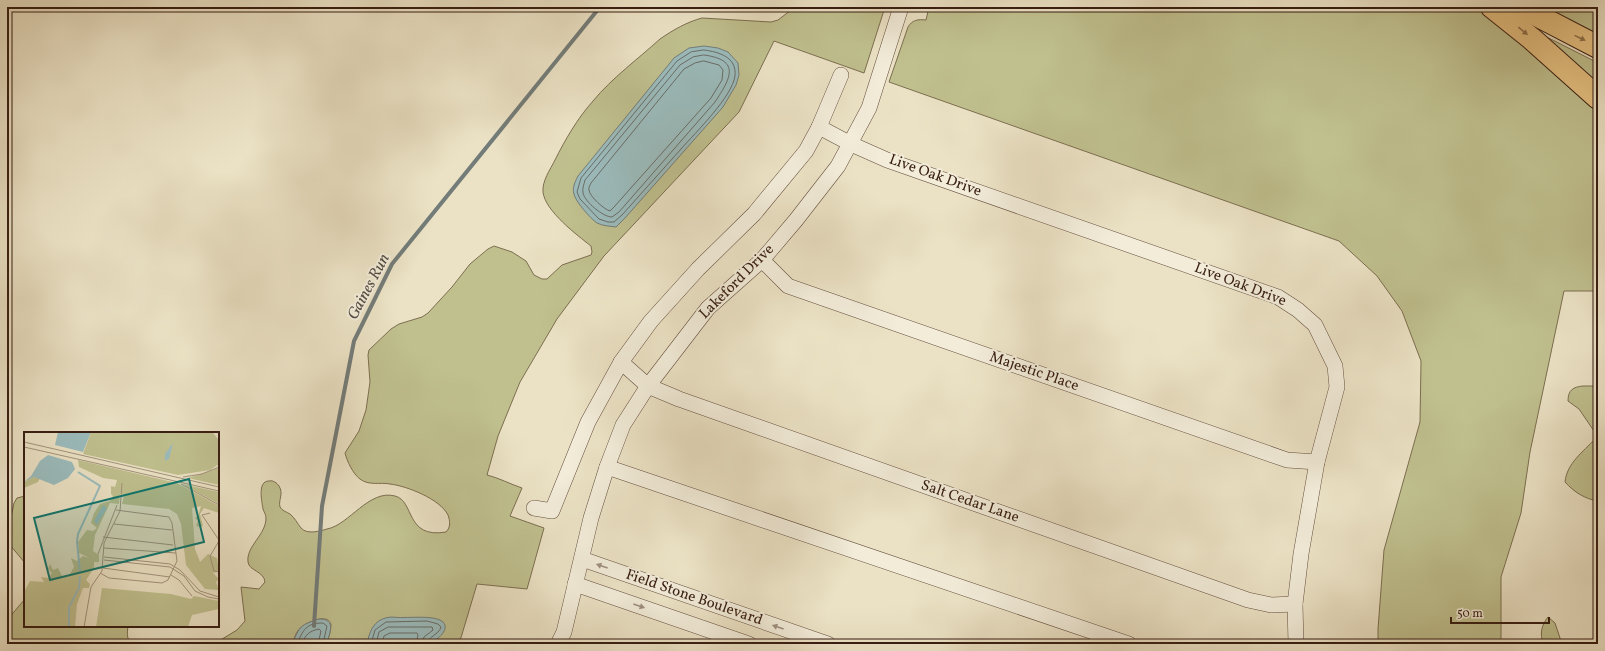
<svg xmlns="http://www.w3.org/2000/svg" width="1605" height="651" viewBox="0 0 1605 651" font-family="Vollkorn,serif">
  <rect width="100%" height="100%" fill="#ebe2c5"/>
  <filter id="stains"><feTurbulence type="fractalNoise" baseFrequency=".005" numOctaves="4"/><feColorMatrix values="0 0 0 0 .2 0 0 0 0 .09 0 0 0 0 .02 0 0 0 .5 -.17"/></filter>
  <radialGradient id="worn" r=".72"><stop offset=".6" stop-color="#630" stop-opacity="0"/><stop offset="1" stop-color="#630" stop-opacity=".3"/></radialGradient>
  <g fill="#c0c08f" stroke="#7c6e50">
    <path d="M 795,7 L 885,7 L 864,73 L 774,41 L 739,112 L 604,256 L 557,319 L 520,382 L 498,436 L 487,475 C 499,478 510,484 522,488 L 510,516 L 544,528 L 527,589 L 477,584 L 460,641 L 456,644 L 327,644 C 328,639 331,631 331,625 C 329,611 301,624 297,632 C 295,635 294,640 292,644 L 214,644 L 237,630 L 245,621 L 241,587 L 259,589 L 265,582 C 264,571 249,571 248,562 C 246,546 266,535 266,518 C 266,515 264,512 263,509 C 262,502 257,481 269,481 C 273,480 277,483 279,486 C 284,494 278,500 280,507 C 282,511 287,512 290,514 C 295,518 297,523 301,528 C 307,535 320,531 327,529 C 349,525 369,489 395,496 C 415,501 405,539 446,532 C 451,527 450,521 448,515 C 440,499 407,486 390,484 C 380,482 369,486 360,479 C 353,474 347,461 345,453 L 359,431 L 366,410 L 370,382 L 368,355 L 369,350 L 391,329 L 399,324 L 422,317 L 428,313 L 452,287 L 470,264 L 488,249 L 494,246 L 512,252 L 526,261 L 534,275 L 542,279 L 547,279 L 562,265 L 591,255 L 592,252 L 591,246 C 577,235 545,211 543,192 C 542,181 550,170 555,160 C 565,140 577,119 593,101 C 612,78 638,59 660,39 C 673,30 687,22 702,18 L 771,22 L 778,20 Z"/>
    <path d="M 929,7 L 1480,7 L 1507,25 L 1598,104 L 1598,291 L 1564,291 L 1530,452 L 1521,513 L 1501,577 L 1501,644 L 1378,644 L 1378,629 L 1384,550 L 1420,422 L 1421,361 L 1402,311 L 1377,276 L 1339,241 L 889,82 L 908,27 C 912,20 918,19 926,20 Z"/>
    <polygon points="1542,7 1586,7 1598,13 1598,35"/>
    <polygon points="1529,28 1598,63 1598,91"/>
    <path d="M 1583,386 L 1598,386 L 1598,501 C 1585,499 1574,492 1565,482 C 1567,463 1583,452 1595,439 L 1596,434 L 1579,409 L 1568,401 C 1568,390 1573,387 1583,386 Z"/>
    <polygon points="25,496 25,563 10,545 9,527 14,503 17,498"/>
    <path d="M 25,599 L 25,626 L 128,626 C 127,634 126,642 135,644 L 7,644 L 7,620 Z"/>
    <path d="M 1548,617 L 1555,623 L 1562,644 L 1543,644 C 1540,633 1541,626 1548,617 Z"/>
  </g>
  <g fill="#9bbcbd" stroke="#737c79">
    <path d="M 704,46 L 718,48 L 728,52 L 738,63 L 739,75 L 736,85 L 723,107 L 625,218 L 616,227 C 609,226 603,226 597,223 C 591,219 575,201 574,194 C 572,188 575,182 578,176 L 674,58 L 689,48 Z"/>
    <path d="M 392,617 C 404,619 435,614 443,622 C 451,630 435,642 428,644 C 423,645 416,644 410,644 C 396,644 381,644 367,644 C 370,629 375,618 392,617 Z"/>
    <path d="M 319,619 C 337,619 329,633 327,644 L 292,644 C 300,626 300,625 319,619 Z"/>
  </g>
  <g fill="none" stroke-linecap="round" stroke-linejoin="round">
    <g stroke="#696c68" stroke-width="1">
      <path d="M 704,50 C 719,52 737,57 735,76 C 732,97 696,132 681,149 C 661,171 642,193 622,215 L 614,222 L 608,222 L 599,219 L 580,199 L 577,192 L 581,178 L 677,61 L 691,52 Z"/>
      <path d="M 704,55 C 742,60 730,79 715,102 L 619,212 L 612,217 C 603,217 585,202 583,193 C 582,188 584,185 585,180 L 680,65 L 693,57 Z"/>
      <path d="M 704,61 L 719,65 L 723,70 L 722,80 L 711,98 L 614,207 L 610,211 C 605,210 589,196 589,190 C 588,189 590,185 591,183 L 684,69 L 695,63 Z"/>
      <path d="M 297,644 C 303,630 306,623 323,623 L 327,626 L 323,644"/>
      <path d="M 302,644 C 305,635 309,631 319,629 L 321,631 L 318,644"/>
      <path d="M 371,644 L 375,630 L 386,622 L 427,621 L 438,624 L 441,627 C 439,635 428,636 427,644"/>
      <polyline points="376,644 379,632 388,627 432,627 433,630 424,637 422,644"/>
      <polyline points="382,644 384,636 390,633 417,633 418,635 416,644"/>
    </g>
    <polyline stroke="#737c79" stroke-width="4" points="314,626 322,506 354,341 392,264 600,7"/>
    <g stroke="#644e3f" stroke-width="16">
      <g id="minor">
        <polyline points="819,127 851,144 887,160 1278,297 1298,310 1315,325 1335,366 1337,387 1317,462 1301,554 1295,604 1296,644"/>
        <polyline points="762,260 788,286 1287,460 1317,462"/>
        <polyline points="621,362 648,386 679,399 1248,600 1271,605 1295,604"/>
        <polyline points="607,467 1129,644"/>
        <polyline points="534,508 552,511 588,422 621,362 651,321 698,269 754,214 806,151 819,127 841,75"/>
        <polyline points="582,559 828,644"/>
        <polyline points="575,584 749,644"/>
        <polyline points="558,644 564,632 591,518 607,467 623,425 648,386 708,308 762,260 796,220 838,166 869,108 901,7"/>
      </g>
    </g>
    <g stroke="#371d12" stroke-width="24">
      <g id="highway">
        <polyline points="1492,7 1532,39 1598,98"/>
        <polyline points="1521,7 1598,47"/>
      </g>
    </g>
    <use href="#minor" stroke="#f2ecd9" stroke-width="15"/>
    <use href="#highway" stroke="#e6c182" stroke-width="22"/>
  </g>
  <defs><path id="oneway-solid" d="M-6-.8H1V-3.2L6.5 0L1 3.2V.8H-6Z"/></defs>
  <g fill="#8e6f4a">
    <use href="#oneway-solid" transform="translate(1523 31) rotate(39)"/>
    <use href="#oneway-solid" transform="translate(1580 38) rotate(26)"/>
  </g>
  <g fill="#9e8f7f">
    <use href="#oneway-solid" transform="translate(602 566) rotate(-161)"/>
    <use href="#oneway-solid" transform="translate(639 606) rotate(19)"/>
    <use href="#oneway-solid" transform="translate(778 627) rotate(-161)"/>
  </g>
  <g text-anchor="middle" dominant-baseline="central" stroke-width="4" stroke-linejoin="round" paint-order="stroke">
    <g font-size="15" fill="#371d12" stroke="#f2ecd9">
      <text transform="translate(935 176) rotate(20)">Live Oak Drive</text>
      <text transform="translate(737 282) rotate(-45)">Lakeford Drive</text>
      <text transform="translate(1240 285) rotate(21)">Live Oak Drive</text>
      <text transform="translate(1034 372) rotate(19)">Majestic Place</text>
      <text transform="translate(970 502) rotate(19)">Salt Cedar Lane</text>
      <text transform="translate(694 598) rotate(19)">Field Stone Boulevard</text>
    </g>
    <g font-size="16" font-style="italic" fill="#554d45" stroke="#f2ecd9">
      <text transform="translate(369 287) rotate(-62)">Gaines Run</text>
    </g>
  </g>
  <g transform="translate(24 432)">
    <rect width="195" height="195" fill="#ebe2c5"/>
    <path d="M 67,0 L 188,0 L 195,8 L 195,32 L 186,38 L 154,43 L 59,22 ZM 54,28 L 153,51 L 195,74 L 195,81 L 180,76 L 176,82 L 179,94 L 176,95 L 172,94 L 174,89 L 171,86 L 174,84 L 177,74 L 168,76 L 171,117 L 176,130 L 184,122 L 193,126 L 195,139 L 189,141 L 195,147 L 192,150 L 195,158 L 181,157 L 162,133 L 157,92 L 153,82 L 145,77 L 98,72 L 100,63 L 96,62 L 95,72 L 86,71 L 71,103 L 69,119 L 75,123 L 75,130 L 70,130 L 70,136 L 62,148 L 66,152 L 65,156 L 59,156 L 53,172 L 51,195 L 0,195 L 0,160 L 6,149 L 20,150 L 17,145 L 25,146 L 28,141 L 24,137 L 26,132 L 29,138 L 34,136 L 38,144 L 44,145 L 50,135 L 47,126 L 53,129 L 59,124 L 66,126 L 55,121 L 54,110 L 63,98 L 69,99 L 73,96 L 67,91 L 70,81 L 76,72 L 86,69 L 89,64 L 87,62 L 87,54 L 91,55 L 93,48 L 79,46 L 55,35 ZM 194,36 L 195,53 L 164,46 ZM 10,45 L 16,46 L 14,50 L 0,56 L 0,50 ZM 158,52 L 195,60 L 195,72 ZM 78,156 L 147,162 L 167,167 L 170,164 L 195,169 L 195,177 L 168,183 L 164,195 L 72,195 Z" fill="#c0c08f"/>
    <path d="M 34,0 L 67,0 L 59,20 L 31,13 ZM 149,11 L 145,27 L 141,29 L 141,22 ZM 24,23 L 48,30 L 51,37 L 44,46 L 30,53 L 10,45 L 0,50 L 7,44 L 16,29 ZM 79,73 L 83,76 L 73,93 L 70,89 Z" fill="#9bbcbd"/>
    <path fill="none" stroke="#9bbcbd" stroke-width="2" d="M 54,40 L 76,54 L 54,102 L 53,110 L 56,139M 45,195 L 45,175 L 55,156 L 56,144"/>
    <path fill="none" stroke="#a3937d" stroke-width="1" d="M 0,10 L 195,55M 0,15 L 195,59M 159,45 L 178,42 L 195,35M 157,52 L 195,73M 186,81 L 178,83 L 195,108M 90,92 L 148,98M 79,105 L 149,113M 195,109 L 186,124 L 190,139 L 195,140M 80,116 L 152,121M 74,122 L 93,73M 80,125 L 146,132 L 156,138 L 176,159 L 195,165M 80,128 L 146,135 L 160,144 L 171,159 L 184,165 L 195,167M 79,136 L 146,145M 76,141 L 85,146 L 138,151 L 144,148 L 153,129 L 148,91 L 145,85 L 92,78M 147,143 L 155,148 L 168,164M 60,195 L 67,155 L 78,139 L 80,111 L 96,79 L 98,51"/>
    <path fill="#0f766e" fill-opacity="0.15" stroke="#0f766e" stroke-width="2" d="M 165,47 L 180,110 L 26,148 L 10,86 Z"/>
    <rect width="195" height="195" fill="none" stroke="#371d12" stroke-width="2"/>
  </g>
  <rect width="1605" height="651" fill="none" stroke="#ebe2c5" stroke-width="24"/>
  <rect x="8" y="8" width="1589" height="635" fill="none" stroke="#371d12" stroke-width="2"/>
  <rect x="12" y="12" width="1581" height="627" fill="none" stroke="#371d12"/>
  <path d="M1451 617v6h98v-6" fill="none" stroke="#371d12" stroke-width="2"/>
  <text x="1457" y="617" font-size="12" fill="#371d12" stroke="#f2ecd9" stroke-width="3" paint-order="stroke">50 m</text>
  <rect width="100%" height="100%" filter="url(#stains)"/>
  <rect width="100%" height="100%" fill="url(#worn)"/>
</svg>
